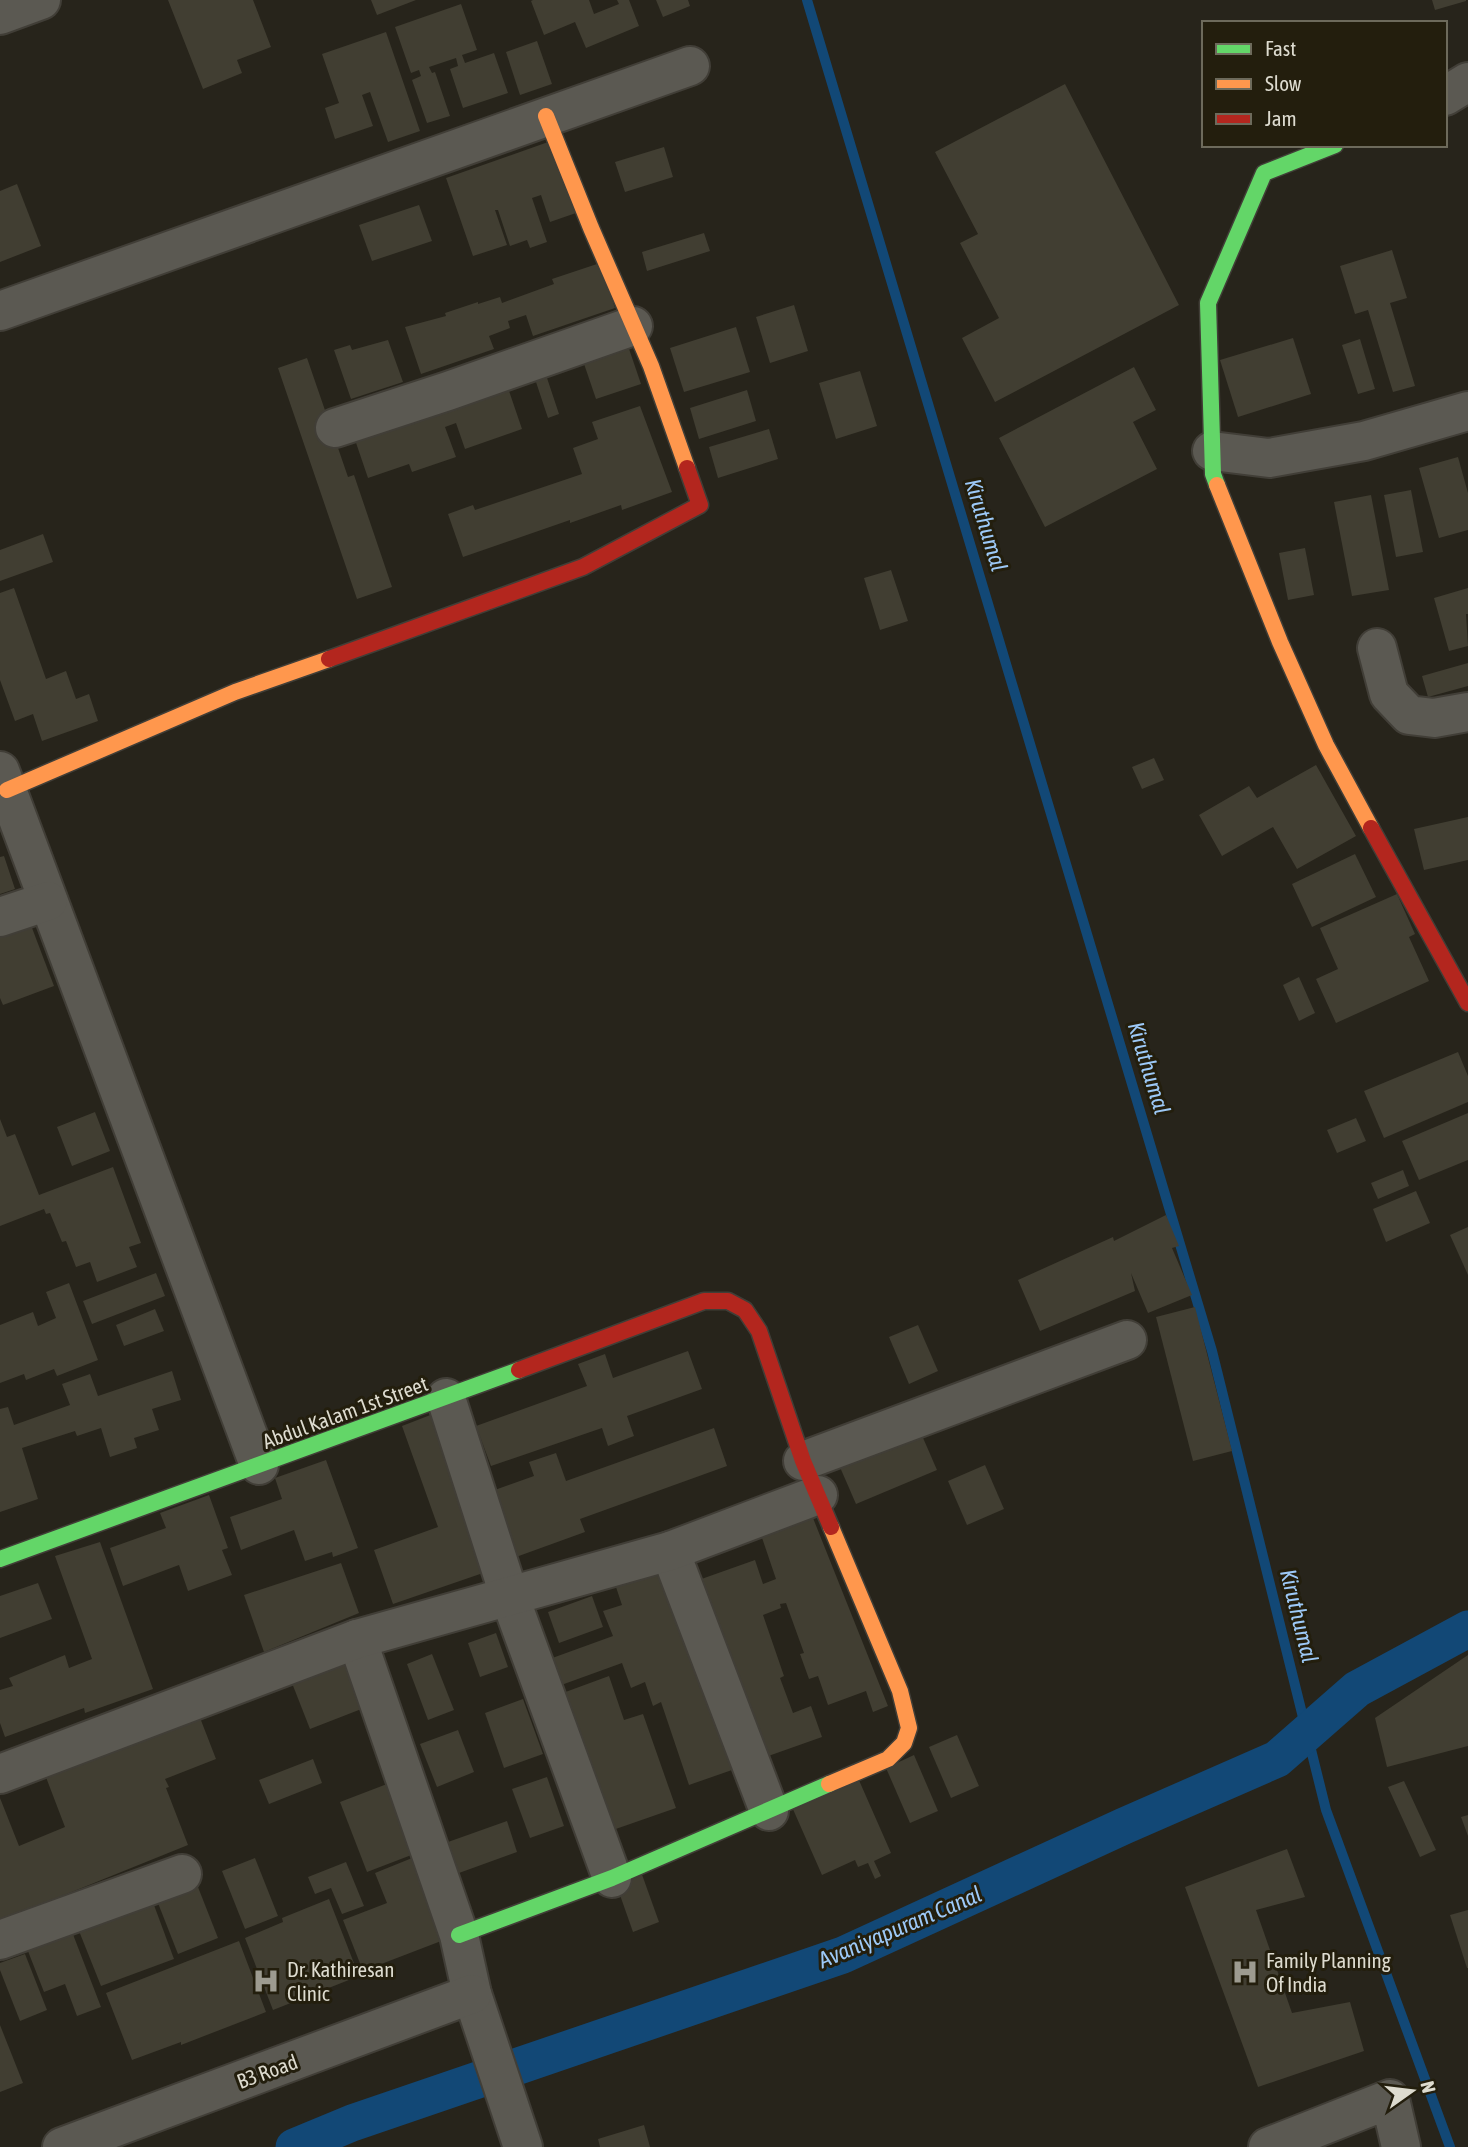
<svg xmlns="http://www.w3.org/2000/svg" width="1468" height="2147" viewBox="0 0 1468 2147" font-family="'Asap Condensed',sans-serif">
  <rect width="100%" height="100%" fill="#27241b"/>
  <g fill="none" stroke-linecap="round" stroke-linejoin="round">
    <polyline stroke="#124876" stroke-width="10" points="807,0 1212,1351 1326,1810 1450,2147"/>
    <polyline stroke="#124876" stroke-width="37" points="294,2147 352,2123 843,1955 1124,1826 1277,1759 1357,1689 1468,1629"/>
  </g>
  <g fill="#413e32">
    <polygon points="168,0 253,0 271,47 237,60 242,73 203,89"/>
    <polygon points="371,0 416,0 377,15"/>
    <polygon points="533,0 589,0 594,14 619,4 617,0 629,0 639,26 586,48 575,22 544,35 531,1"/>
    <polygon points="656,0 688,0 690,6 663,17"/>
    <polygon points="1432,0 1466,0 1466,1 1435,10"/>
    <polygon points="461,4 477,50 462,55 465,63 494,53 508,93 463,108 450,69 458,66 456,58 429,67 432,73 435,72 450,116 427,123 412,80 421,76 419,70 411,73 395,27"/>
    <polygon points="386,32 420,131 388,142 370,92 362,95 373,126 335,139 325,108 339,103 322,54"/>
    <polygon points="537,41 552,84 520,95 506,52"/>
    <polygon points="1065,84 1179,305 995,402 962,338 999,318 960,243 978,234 935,152"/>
    <polygon points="551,141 576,213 550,222 541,195 532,198 547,242 530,248 527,240 510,246 498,210 495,210 507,245 473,256 446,178"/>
    <polygon points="664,147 673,177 625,192 615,162"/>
    <polygon points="17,184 41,246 0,262 0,191"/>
    <polygon points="419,205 432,241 372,261 359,225"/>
    <polygon points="704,233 710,251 647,271 642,252"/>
    <polygon points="1392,250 1407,298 1390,303 1415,386 1393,392 1368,310 1355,314 1340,266"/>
    <polygon points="600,263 615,308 533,336 526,315 508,321 510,328 489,336 494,349 421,374 405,327 446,316 445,313 478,302 478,304 500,297 502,303 554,284 552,279"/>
    <polygon points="794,305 808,351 770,363 756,317"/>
    <polygon points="736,327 750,372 684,392 670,348"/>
    <polygon points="1293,338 1311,394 1238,417 1220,360"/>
    <polygon points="1360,339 1375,389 1358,394 1342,345"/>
    <polygon points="388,340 403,382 351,399 334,350 350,345 352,350"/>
    <polygon points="626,340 641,384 596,399 581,355"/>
    <polygon points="307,358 348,477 354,475 392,587 357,599 278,368"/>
    <polygon points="543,366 559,414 548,418 532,370"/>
    <polygon points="1134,367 1156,410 1133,422 1157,469 1045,527 999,438"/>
    <polygon points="860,371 877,426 836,439 819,383"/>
    <polygon points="506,382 522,429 465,449 456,423 445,427 456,457 412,472 409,464 368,478 353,434"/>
    <polygon points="747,390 756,421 699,439 690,408"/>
    <polygon points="640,406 672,492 622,510 621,505 570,523 570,520 463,557 448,514 473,505 475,510 582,474 573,448 598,439 592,422"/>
    <polygon points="769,429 778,459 718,478 709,447"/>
    <polygon points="1458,457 1468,493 1468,530 1439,538 1419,468"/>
    <polygon points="1411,490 1423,552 1396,557 1384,495"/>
    <polygon points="1371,495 1389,590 1352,596 1334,502"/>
    <polygon points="43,534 53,562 0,581 0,550"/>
    <polygon points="1305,548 1314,595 1288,600 1279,553"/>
    <polygon points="891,570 908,621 880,630 864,578"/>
    <polygon points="14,588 46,679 66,671 76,699 89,694 98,721 42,741 33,714 15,721 0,680 0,593"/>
    <polygon points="1468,588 1468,614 1466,614 1468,646 1449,651 1434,598"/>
    <polygon points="1468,663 1468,686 1428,697 1422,676"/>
    <polygon points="1154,758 1164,780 1142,789 1132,767"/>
    <polygon points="1316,765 1356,836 1297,869 1273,827 1222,856 1199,815 1249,786 1257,798"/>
    <polygon points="1468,817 1468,860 1424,870 1414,829"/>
    <polygon points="1355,854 1376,897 1312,927 1292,884"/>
    <polygon points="4,856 15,889 0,894 0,857"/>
    <polygon points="1397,894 1415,934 1409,937 1429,981 1336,1023 1316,979 1338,969 1320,928"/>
    <polygon points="29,920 54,986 3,1005 0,998 0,931"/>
    <polygon points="1299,977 1315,1013 1299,1021 1283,985"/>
    <polygon points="1458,1052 1468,1076 1468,1102 1384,1138 1364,1091"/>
    <polygon points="95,1112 110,1151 72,1166 57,1127"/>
    <polygon points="1468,1113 1468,1160 1419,1180 1402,1141"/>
    <polygon points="1356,1118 1366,1141 1337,1153 1327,1130"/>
    <polygon points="0,1119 7,1137 15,1134 39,1195 113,1167 141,1243 129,1247 137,1267 97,1282 90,1262 76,1267 66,1241 62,1242 50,1213 46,1214 44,1209 0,1226"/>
    <polygon points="1403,1170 1409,1186 1378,1199 1371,1183"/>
    <polygon points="1416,1191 1430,1223 1386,1242 1373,1209"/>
    <polygon points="1166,1215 1179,1246 1172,1248 1192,1295 1148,1313 1131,1273 1135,1291 1040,1331 1018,1280 1113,1237 1114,1241"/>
    <polygon points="1468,1227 1468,1275 1450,1235"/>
    <polygon points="156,1273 165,1296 92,1324 83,1301"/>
    <polygon points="69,1283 98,1360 57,1376 54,1369 26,1380 24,1374 0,1383 0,1325 33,1312 38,1326 56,1318 46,1292"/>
    <polygon points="1195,1307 1232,1451 1193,1461 1156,1317"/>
    <polygon points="155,1309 164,1331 124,1346 116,1325"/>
    <polygon points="918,1325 938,1371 909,1384 889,1337"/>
    <polygon points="688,1351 702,1389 627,1416 634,1436 608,1446 602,1428 491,1466 476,1426 587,1386 578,1364 605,1354 613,1378"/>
    <polygon points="172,1371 181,1400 152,1409 159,1430 134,1438 137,1448 110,1457 101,1428 77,1436 75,1431 22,1448 38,1499 0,1512 0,1409 8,1407 14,1425 70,1405 62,1384 90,1374 98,1396"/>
    <polygon points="433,1414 468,1512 462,1514 483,1573 393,1604 374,1550 438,1527 402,1426"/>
    <polygon points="917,1424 937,1470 856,1504 836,1458"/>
    <polygon points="714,1428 727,1466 580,1519 585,1532 516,1557 492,1491 534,1476 529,1462 556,1453 566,1481"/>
    <polygon points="326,1460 358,1548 333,1557 332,1552 305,1561 294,1530 241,1550 230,1517 282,1499 275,1478"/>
    <polygon points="985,1465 1004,1509 967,1525 948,1481"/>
    <polygon points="209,1495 228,1548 222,1550 232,1575 188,1591 179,1565 123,1586 110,1548 166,1528 160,1513"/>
    <polygon points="809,1508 888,1706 873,1712 866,1691 828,1705 818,1676 809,1679 800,1654 804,1653 786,1603 780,1604 781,1608 763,1615 784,1676 780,1678 793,1713 811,1706 822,1737 757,1760 693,1582 755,1560 763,1584 776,1579 758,1526"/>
    <polygon points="100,1542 153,1689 85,1713 84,1708 5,1737 0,1723 0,1690 13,1686 9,1678 65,1655 69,1668 92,1659 55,1556"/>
    <polygon points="341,1563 359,1613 264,1652 244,1595"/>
    <polygon points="660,1568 732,1770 689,1785 661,1702 653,1706 645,1682 631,1688 622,1663 553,1688 544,1661 613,1636 603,1611 622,1605 615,1584"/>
    <polygon points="38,1583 52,1619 0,1638 0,1596"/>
    <polygon points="592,1596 603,1627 559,1643 548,1612"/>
    <polygon points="496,1633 508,1667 480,1677 468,1643"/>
    <polygon points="432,1654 454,1710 428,1720 407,1664"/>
    <polygon points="1468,1655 1468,1746 1387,1767 1375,1718"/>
    <polygon points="344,1657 364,1708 310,1729 290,1678"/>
    <polygon points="609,1676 624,1720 643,1714 676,1808 610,1831 560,1694"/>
    <polygon points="523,1699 543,1754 504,1768 485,1713"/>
    <polygon points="197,1710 216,1759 165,1779 169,1787 166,1788 188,1845 0,1921 0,1798 19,1846 65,1827 44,1772"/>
    <polygon points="458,1730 474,1772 437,1787 420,1744"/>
    <polygon points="957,1735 979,1786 951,1798 929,1747"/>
    <polygon points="914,1755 938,1811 910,1823 886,1768"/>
    <polygon points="313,1759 322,1783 269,1804 259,1780"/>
    <polygon points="547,1777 564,1826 530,1838 512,1789"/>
    <polygon points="858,1778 891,1853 874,1861 881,1876 875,1879 868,1863 858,1867 855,1860 822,1875 792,1807"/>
    <polygon points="1404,1781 1436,1850 1420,1857 1388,1787"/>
    <polygon points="387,1784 414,1854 367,1872 340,1802"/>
    <polygon points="1468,1815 1468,1836 1461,1817"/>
    <polygon points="507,1821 517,1852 459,1873 448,1842"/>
    <polygon points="1287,1849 1305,1897 1256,1910 1292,2013 1350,2002 1364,2051 1258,2087 1185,1887"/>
    <polygon points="417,1856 449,1938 363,1971 343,1920 387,1903 375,1873"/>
    <polygon points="255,1858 278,1916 245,1929 222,1871"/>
    <polygon points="346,1862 364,1906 342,1914 331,1888 315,1894 308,1877"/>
    <polygon points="640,1869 659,1922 633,1932 614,1878"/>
    <polygon points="196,1882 218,1938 178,1954 156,1898"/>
    <polygon points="151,1897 174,1959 101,1986 77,1926"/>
    <polygon points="329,1899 359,1976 273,2010 245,1938 283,1922 282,1918"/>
    <polygon points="1468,1910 1468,1968 1467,1968 1450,1915"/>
    <polygon points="69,1924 101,2007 77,2016 65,1984 44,1992 24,1941"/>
    <polygon points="239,1941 266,2012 181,2045 181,2042 132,2060 106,1993"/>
    <polygon points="25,1954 47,2010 20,2021 0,1970 0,1963"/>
    <polygon points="0,2025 23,2083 0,2092"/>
    <polygon points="644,2125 650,2147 600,2147 598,2139"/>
  </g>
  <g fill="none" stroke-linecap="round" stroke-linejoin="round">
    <g stroke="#413e37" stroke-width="42">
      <g id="street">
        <polyline points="0,15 41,0"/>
        <polyline points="1445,96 1468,82"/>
        <polyline points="0,311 690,66"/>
        <polyline points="335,428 448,391 633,326"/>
        <polyline points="1212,451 1269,458 1364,441 1468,411"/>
        <polyline points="1377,648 1389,694 1409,715 1434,718 1468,712"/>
        <polyline points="0,771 259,1465"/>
        <polyline points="0,917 48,901"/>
        <polyline points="446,1398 509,1595 612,1878"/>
        <polyline points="803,1461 1127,1340"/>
        <polyline points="670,1551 769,1811"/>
        <polyline points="357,1639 459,1935 472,1994 523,2147"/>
        <polyline points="0,1774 357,1639 670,1551 818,1495"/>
        <polyline points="0,1940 182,1874"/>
        <polyline points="62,2147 472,1994"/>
        <polyline points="1268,2147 1390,2099 1401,2147"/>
      </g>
    </g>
    <g stroke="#413e37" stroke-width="19">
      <g id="fast">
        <polyline points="1217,485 1213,474 1208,303 1264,173 1335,145"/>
        <polyline points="0,1559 519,1370"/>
        <polyline points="459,1935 612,1878 829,1784"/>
      </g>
    </g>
    <g stroke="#413e37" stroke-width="19">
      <g id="slow">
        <polyline points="546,116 591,228 651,366 687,468"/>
        <polyline points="1217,485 1280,642 1326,745 1371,828"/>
        <polyline points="7,790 235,692 329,659"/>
        <polyline points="829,1784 888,1759 904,1743 909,1728 900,1691 831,1527"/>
      </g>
    </g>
    <g stroke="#413e37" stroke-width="19">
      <g id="jam">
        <polyline points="329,659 583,567 700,505 687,468"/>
        <polyline points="1371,828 1468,1003"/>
        <polyline points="519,1370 704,1301 728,1301 745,1310 759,1331 803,1461 831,1527"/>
      </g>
    </g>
    <use href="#street" stroke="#5b5952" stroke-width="38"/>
    <use href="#fast" stroke="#63d668" stroke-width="16"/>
    <use href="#slow" stroke="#ff974d" stroke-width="16"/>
    <use href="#jam" stroke="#b3261e" stroke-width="16"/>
  </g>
  <defs>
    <g id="hospital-bare" transform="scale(2.1)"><path d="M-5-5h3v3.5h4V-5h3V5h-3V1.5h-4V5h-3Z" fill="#9d9b90" stroke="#231e0d" stroke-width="2.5" paint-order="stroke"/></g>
  </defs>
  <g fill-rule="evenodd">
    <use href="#hospital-bare" x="1245" y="1972"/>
    <use href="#hospital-bare" x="266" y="1981"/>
  </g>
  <g text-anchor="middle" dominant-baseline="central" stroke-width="6" stroke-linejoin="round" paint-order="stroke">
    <g font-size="21" fill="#dddbcf" stroke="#231e0d">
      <text transform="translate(345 1412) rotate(-20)">Abdul Kalam 1st Street</text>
      <text transform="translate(267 2071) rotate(-20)">B3 Road</text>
    </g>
    <g font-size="21" fill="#dddbcf" stroke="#231e0d" text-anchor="start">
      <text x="1266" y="1960">Family Planning<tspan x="1266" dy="24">Of India</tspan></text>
      <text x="287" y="1969">Dr. Kathiresan<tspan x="287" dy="24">Clinic</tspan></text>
    </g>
    <g font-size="23" font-style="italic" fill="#9dc9f7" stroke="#231e0d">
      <text transform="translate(986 525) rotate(73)">Kiruthumal</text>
      <text transform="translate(1149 1068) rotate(73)">Kiruthumal</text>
      <text transform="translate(1299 1616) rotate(76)">Kiruthumal</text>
      <text transform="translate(900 1927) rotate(-23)">Avaniyapuram Canal</text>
    </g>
  </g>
  <rect x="1202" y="21" width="245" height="126" fill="#231e0d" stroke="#6d6a5b" stroke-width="2"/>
  <rect x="1216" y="44" width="35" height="10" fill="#63d668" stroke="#6d6a5b" stroke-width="2"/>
  <text x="1265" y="56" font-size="21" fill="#dddbcf">Fast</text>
  <rect x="1216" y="79" width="35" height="10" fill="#ff974d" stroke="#6d6a5b" stroke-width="2"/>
  <text x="1265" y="91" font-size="21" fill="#dddbcf">Slow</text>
  <rect x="1216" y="114" width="35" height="10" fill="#b3261e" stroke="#6d6a5b" stroke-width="2"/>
  <text x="1265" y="126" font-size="21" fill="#dddbcf">Jam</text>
  <g transform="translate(1412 2091) rotate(76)" stroke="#231e0d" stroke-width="5" paint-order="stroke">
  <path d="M0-5L12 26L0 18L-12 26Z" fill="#dddbcf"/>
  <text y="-10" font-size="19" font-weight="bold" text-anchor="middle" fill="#dddbcf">N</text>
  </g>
</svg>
